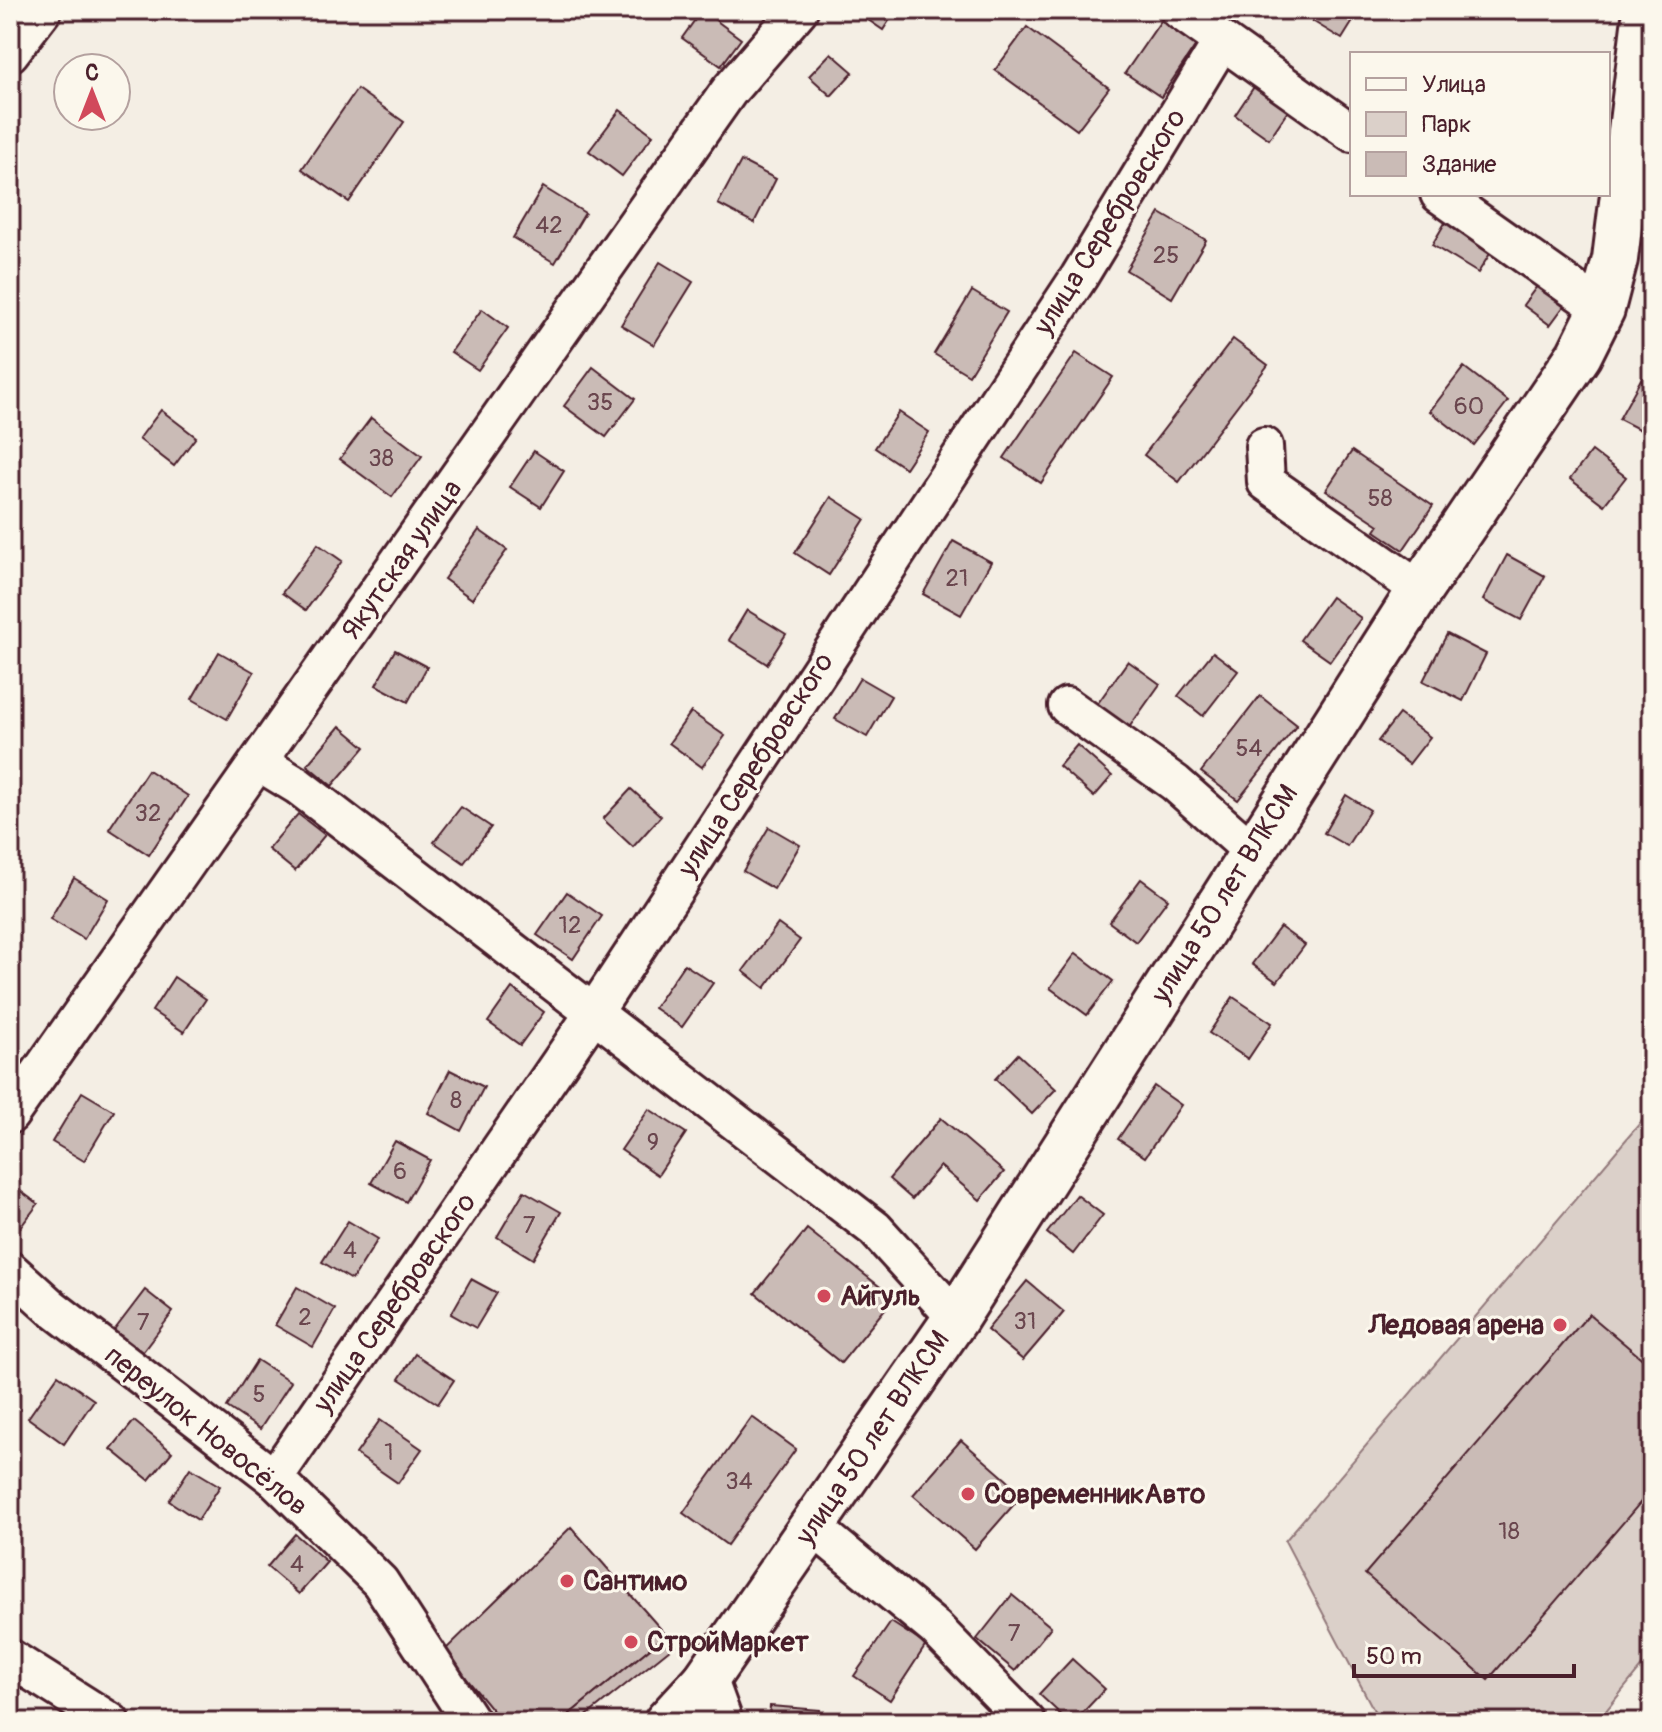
<svg xmlns="http://www.w3.org/2000/svg" width="1662" height="1732" viewBox="0 0 1662 1732" font-family="Pangolin,sans-serif">
  <rect width="100%" height="100%" fill="#f4eee4"/>
  <filter id="ink" filterUnits="userSpaceOnUse"><feTurbulence type="fractalNoise" baseFrequency=".0125" numOctaves="2"/><feDisplacementMap in="SourceGraphic" scale="16" xChannelSelector="R" yChannelSelector="G"/><feConvolveMatrix kernelMatrix="1 2 1 2 8 2 1 2 1" color-interpolation-filters="sRGB"/></filter>
  <g filter="url(#ink)">
    <polygon fill="#dbd0c9" stroke="#92787a" stroke-width="2" points="1652,1109 1652,1654 1597,1722 1380,1722 1285,1541"/>
    <g fill="#cabbb6" stroke="#4a1f2b" stroke-width="2">
      <polygon points="702,10 741,39 721,66 682,38"/>
      <polygon points="860,10 896,10 883,30 858,13"/>
      <polygon points="1301,10 1360,10 1342,39 1299,13"/>
      <polygon points="1167,12 1202,36 1161,97 1125,73"/>
      <polygon points="1027,27 1109,88 1077,130 995,70"/>
      <polygon points="831,53 853,72 831,96 809,76"/>
      <polygon points="1262,75 1296,99 1269,139 1235,115"/>
      <polygon points="357,89 404,122 349,202 302,169"/>
      <polygon points="620,110 653,135 622,176 589,151"/>
      <polygon points="741,161 776,179 754,223 718,204"/>
      <polygon points="543,187 585,213 555,263 513,238"/>
      <polygon points="1160,213 1206,240 1172,298 1126,270"/>
      <polygon points="1449,216 1496,244 1478,273 1432,245"/>
      <polygon points="660,262 693,282 654,345 621,325"/>
      <polygon points="1543,278 1570,298 1550,325 1523,305"/>
      <polygon points="972,291 1007,312 969,375 934,354"/>
      <polygon points="482,309 508,328 478,370 451,352"/>
      <polygon points="1233,339 1268,365 1179,482 1144,455"/>
      <polygon points="1076,353 1113,377 1041,483 1004,458"/>
      <polygon points="593,367 635,399 606,437 564,406"/>
      <polygon points="1464,367 1508,401 1474,445 1430,411"/>
      <polygon points="1641,379 1652,385 1650,435 1619,419"/>
      <polygon points="161,410 196,437 174,466 139,439"/>
      <polygon points="899,412 929,432 905,468 875,448"/>
      <polygon points="371,418 422,456 392,497 340,459"/>
      <polygon points="534,451 564,471 541,507 510,487"/>
      <polygon points="1352,451 1433,506 1403,550 1375,531 1379,525 1326,490"/>
      <polygon points="1592,451 1626,477 1604,505 1570,479"/>
      <polygon points="831,497 865,519 829,575 795,553"/>
      <polygon points="479,530 507,550 472,599 444,579"/>
      <polygon points="953,541 991,562 961,615 923,594"/>
      <polygon points="318,544 342,561 306,610 282,593"/>
      <polygon points="1507,555 1545,576 1521,620 1483,600"/>
      <polygon points="1331,597 1361,618 1330,661 1300,640"/>
      <polygon points="747,610 786,634 767,664 729,640"/>
      <polygon points="1447,634 1486,654 1463,701 1423,681"/>
      <polygon points="395,650 427,667 408,702 376,685"/>
      <polygon points="219,652 254,672 227,719 192,699"/>
      <polygon points="1213,652 1238,671 1203,716 1178,696"/>
      <polygon points="1128,661 1160,684 1125,733 1093,710"/>
      <polygon points="860,678 891,696 867,737 835,719"/>
      <polygon points="1260,696 1297,725 1238,800 1201,772"/>
      <polygon points="691,712 725,736 702,767 669,743"/>
      <polygon points="1399,714 1430,737 1409,764 1378,741"/>
      <polygon points="340,726 365,747 332,786 307,765"/>
      <polygon points="1077,745 1112,776 1094,797 1059,766"/>
      <polygon points="148,770 188,796 149,855 109,829"/>
      <polygon points="631,789 661,816 633,847 603,819"/>
      <polygon points="1346,795 1370,810 1347,846 1324,833"/>
      <polygon points="461,807 491,827 464,863 434,842"/>
      <polygon points="298,814 325,835 295,871 268,849"/>
      <polygon points="769,827 800,845 774,889 743,871"/>
      <polygon points="74,878 108,899 84,939 50,919"/>
      <polygon points="1141,879 1168,899 1136,942 1109,922"/>
      <polygon points="567,892 602,916 573,959 537,935"/>
      <polygon points="778,924 800,940 765,988 743,971"/>
      <polygon points="1280,927 1305,945 1277,982 1252,964"/>
      <polygon points="1076,953 1113,981 1087,1015 1050,988"/>
      <polygon points="684,964 713,983 682,1027 654,1008"/>
      <polygon points="174,977 206,999 184,1032 152,1011"/>
      <polygon points="512,988 544,1012 520,1045 488,1022"/>
      <polygon points="1233,997 1272,1023 1248,1059 1209,1033"/>
      <polygon points="1018,1054 1056,1089 1032,1114 995,1079"/>
      <polygon points="450,1070 484,1087 461,1131 428,1113"/>
      <polygon points="1154,1086 1181,1105 1145,1157 1118,1139"/>
      <polygon points="82,1092 114,1111 84,1161 52,1142"/>
      <polygon points="649,1109 686,1133 658,1175 621,1150"/>
      <polygon points="941,1118 1004,1172 980,1200 940,1166 912,1199 889,1179"/>
      <polygon points="395,1141 430,1160 406,1202 371,1183"/>
      <polygon points="11,1184 38,1204 16,1233 10,1228"/>
      <polygon points="524,1191 561,1212 533,1259 497,1237"/>
      <polygon points="1077,1195 1103,1215 1073,1254 1047,1233"/>
      <polygon points="348,1221 378,1239 352,1280 322,1262"/>
      <polygon points="807,1229 894,1298 841,1363 755,1293"/>
      <polygon points="471,1279 497,1293 476,1328 451,1314"/>
      <polygon points="1027,1281 1064,1312 1023,1360 987,1330"/>
      <polygon points="297,1287 335,1309 313,1347 275,1325"/>
      <polygon points="145,1290 173,1312 141,1354 113,1332"/>
      <polygon points="1589,1314 1652,1367 1652,1489 1488,1680 1365,1574"/>
      <polygon points="415,1354 454,1380 438,1404 399,1379"/>
      <polygon points="257,1360 291,1382 260,1429 227,1407"/>
      <polygon points="58,1375 94,1400 64,1444 28,1418"/>
      <polygon points="752,1417 796,1449 727,1545 683,1513"/>
      <polygon points="380,1420 422,1449 398,1483 356,1454"/>
      <polygon points="134,1421 172,1452 149,1480 111,1449"/>
      <polygon points="961,1440 1023,1494 975,1549 913,1495"/>
      <polygon points="190,1468 220,1486 198,1520 169,1501"/>
      <polygon points="571,1527 666,1635 560,1722 502,1722 444,1651"/>
      <polygon points="295,1534 327,1562 299,1594 267,1567"/>
      <polygon points="1012,1595 1051,1627 1015,1671 977,1639"/>
      <polygon points="891,1622 926,1645 890,1700 854,1676"/>
      <polygon points="666,1635 675,1645 579,1722 560,1722"/>
      <polygon points="1072,1659 1105,1689 1074,1722 1069,1722 1039,1694"/>
      <polygon points="770,1706 820,1710 819,1722 769,1722"/>
    </g>
    <g fill="none" stroke-linecap="round" stroke-linejoin="round">
      <g stroke="#4a1f2b" stroke-width="42">
        <g id="minor">
          <polyline points="1179,10 1352,133"/>
          <polyline points="10,53 43,10"/>
          <polyline points="1439,194 1602,309"/>
          <polyline points="1264,446 1266,482 1420,590"/>
          <polyline points="1067,706 1175,783 1252,851"/>
          <polyline points="260,763 298,786 875,1229 956,1318"/>
          <polyline points="10,1115 729,91 799,10"/>
          <polyline points="10,1270 51,1307 274,1478 380,1582 471,1722"/>
          <polyline points="274,1478 593,1014 1079,277 1222,41"/>
          <polyline points="813,1527 935,1628 1027,1722"/>
          <polyline points="10,1658 111,1722"/>
        </g>
      </g>
      <g stroke="#4a1f2b" stroke-width="50">
        <g id="major">
          <polyline points="705,1681 720,1722"/>
          <polyline points="667,1722 705,1681 956,1318 1420,590 1579,355 1602,309 1615,259 1646,10"/>
        </g>
      </g>
      <use href="#minor" stroke="#fbf7ec" stroke-width="36"/>
      <use href="#major" stroke="#fbf7ec" stroke-width="44"/>
    </g>
  </g>
  <g fill="#d1495b" stroke="#fbf7ec" stroke-width="3">
    <circle cx="824" cy="1296" r="8"/>
    <circle cx="1560" cy="1325" r="8"/>
    <circle cx="968" cy="1494" r="8"/>
    <circle cx="567" cy="1581" r="8"/>
    <circle cx="631" cy="1642" r="8"/>
  </g>
  <g text-anchor="middle" dominant-baseline="central" stroke-width="6" stroke-linejoin="round" paint-order="stroke">
    <g font-size="24" fill="#6a464e">
      <text x="549" y="225">42</text>
      <text x="1166" y="255">25</text>
      <text x="600" y="402">35</text>
      <text x="1469" y="406">60</text>
      <text x="381" y="458">38</text>
      <text x="1380" y="498">58</text>
      <text x="957" y="578">21</text>
      <text x="1249" y="748">54</text>
      <text x="148" y="813">32</text>
      <text x="570" y="925">12</text>
      <text x="456" y="1100">8</text>
      <text x="653" y="1142">9</text>
      <text x="400" y="1171">6</text>
      <text x="529" y="1225">7</text>
      <text x="350" y="1250">4</text>
      <text x="305" y="1317">2</text>
      <text x="1025" y="1321">31</text>
      <text x="143" y="1322">7</text>
      <text x="259" y="1394">5</text>
      <text x="389" y="1452">1</text>
      <text x="739" y="1481">34</text>
      <text x="1509" y="1531">18</text>
      <text x="297" y="1564">4</text>
      <text x="1014" y="1633">7</text>
    </g>
    <g font-size="28" fill="#4a1f2b" stroke="#fbf7ec">
      <text transform="translate(1110 222) rotate(-58)">улица Серебровского</text>
      <text transform="translate(402 560) rotate(-55)">Якутская улица</text>
      <text transform="translate(756 765) rotate(-57)">улица Серебровского</text>
      <text transform="translate(1225 894) rotate(-58)">улица 50 лет ВЛКСМ</text>
      <text transform="translate(395 1303) rotate(-55)">улица Серебровского</text>
      <text transform="translate(206 1431) rotate(39)">переулок Новосёлов</text>
      <text transform="translate(873 1438) rotate(-56)">улица 50 лет ВЛКСМ</text>
    </g>
    <g font-size="28" font-weight="bold" fill="#4a1f2b" stroke="#fbf7ec" text-anchor="start">
      <text x="840" y="1296">Айгуль</text>
      <text x="1544" y="1325" text-anchor="end">Ледовая арена</text>
      <text x="984" y="1494">СовременникАвто</text>
      <text x="583" y="1581">Сантимо</text>
      <text x="647" y="1642">СтройМаркет</text>
    </g>
  </g>
  <rect width="1662" height="1732" fill="none" stroke="#fbf7ec" stroke-width="40"/>
  <rect x="20" y="20" width="1622" height="1692" fill="none" stroke="#4a1f2b" stroke-width="3" filter="url(#ink)"/>
  <rect x="1350" y="52" width="260" height="144" fill="#fbf7ec" stroke="#b4a19f" stroke-width="2"/>
  <rect x="1366" y="78" width="40" height="12" fill="#fbf7ec" stroke="#b4a19f" stroke-width="2"/>
  <text x="1422" y="92" font-size="24" fill="#4a1f2b">Улица</text>
  <rect x="1366" y="112" width="40" height="24" fill="#dbd0c9" stroke="#b4a19f" stroke-width="2"/>
  <text x="1422" y="132" font-size="24" fill="#4a1f2b">Парк</text>
  <rect x="1366" y="152" width="40" height="24" fill="#cabbb6" stroke="#b4a19f" stroke-width="2"/>
  <text x="1422" y="172" font-size="24" fill="#4a1f2b">Здание</text>
  <g transform="translate(92 92)"><circle r="38" fill="#fbf7ec" stroke="#b4a19f" stroke-width="2"/>
  <path d="M0-6L14 30L0 20L-14 30Z" fill="#d1495b"/>
  <text y="-12" font-size="22" font-weight="bold" text-anchor="middle" fill="#4a1f2b">С</text>
  </g>
  <path d="M1354 1664v12h220v-12" fill="none" stroke="#4a1f2b" stroke-width="4"/>
  <text x="1366" y="1664" font-size="24" fill="#4a1f2b" stroke="#fbf7ec" stroke-width="6" paint-order="stroke">50 m</text>
</svg>
